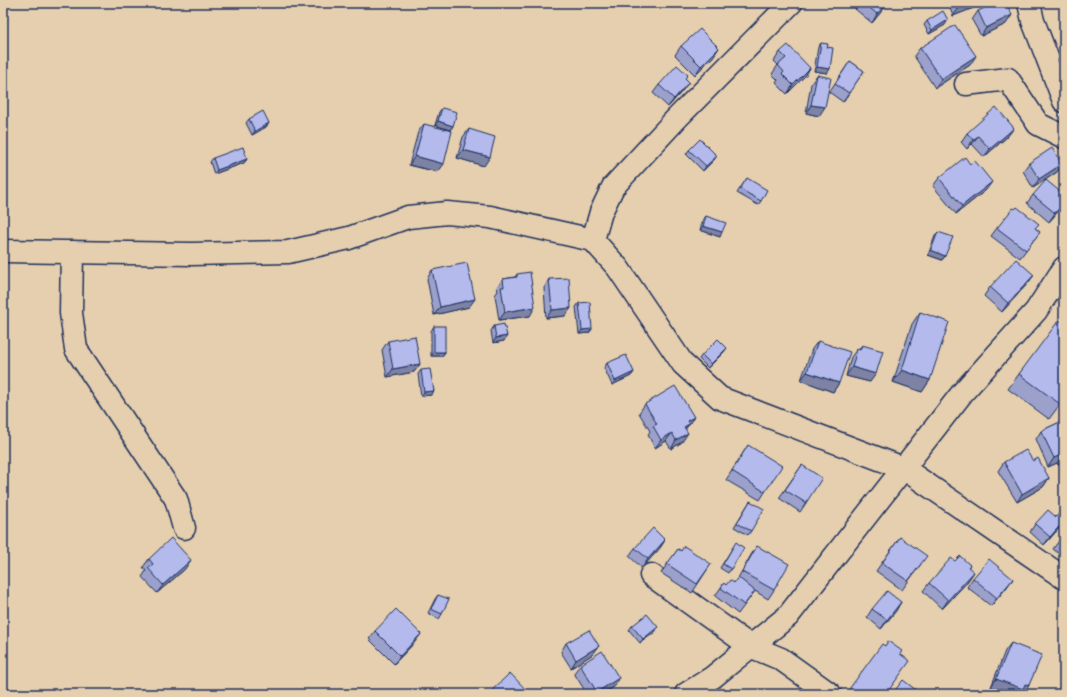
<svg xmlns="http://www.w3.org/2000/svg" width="1067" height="697" viewBox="0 0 1067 697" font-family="Itim,sans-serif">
  <rect width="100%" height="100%" fill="#e6cfae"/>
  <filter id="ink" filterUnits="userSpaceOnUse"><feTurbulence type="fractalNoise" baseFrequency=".025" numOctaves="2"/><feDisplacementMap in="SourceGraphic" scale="8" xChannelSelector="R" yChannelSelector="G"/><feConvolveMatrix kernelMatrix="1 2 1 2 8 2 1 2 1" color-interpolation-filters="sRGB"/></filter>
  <g filter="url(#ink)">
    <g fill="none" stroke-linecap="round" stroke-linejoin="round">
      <g stroke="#1b2f5e" stroke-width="25">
        <g id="minor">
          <polyline points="1029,3 1033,21 1064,101"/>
          <polyline points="966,84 1008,79 1038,124 1064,137"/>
          <polyline points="593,240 601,212 613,187 677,118 791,3"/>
          <polyline points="3,251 191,254 288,252 349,238 408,217 447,213 490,217 593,240 618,268 683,364 720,398 903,468 1064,578"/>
          <polyline points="72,252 71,313 76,349 176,499 184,528"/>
          <polyline points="651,575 750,646 781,659 830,694"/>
        </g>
      </g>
      <g stroke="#1b2f5e" stroke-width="25">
        <polyline id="major" points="686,694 713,677 788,616 963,392 1036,311 1064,268"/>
      </g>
      <use href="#minor" stroke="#e6cfae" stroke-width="22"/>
      <use href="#major" stroke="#e6cfae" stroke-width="22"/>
    </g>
    <g fill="#9ba1cb" stroke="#1b2f5e">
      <polygon points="859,3 888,3 872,23 855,9"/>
      <polygon points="948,3 986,3 953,16"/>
      <polygon points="978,11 1006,24 981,36 972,20"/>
      <polygon points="927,21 945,25 929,34 924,25"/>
      <polygon points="821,43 827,73 814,71 818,47"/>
      <polygon points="681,46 713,57 695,75 675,55"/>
      <polygon points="920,48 970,65 935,88 914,56"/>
      <polygon points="780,52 810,68 805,76 787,94 776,83 778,80 772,74 778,65 774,61"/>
      <polygon points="1064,52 1064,77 1058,60"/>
      <polygon points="850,61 864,71 843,102 829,92"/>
      <polygon points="688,75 685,78 683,90 668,107 653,93 659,85"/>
      <polygon points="817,75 819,116 806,113 811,84"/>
      <polygon points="442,108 453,126 450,130 435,125 439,112"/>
      <polygon points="249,119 269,123 266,127 252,135 246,123"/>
      <polygon points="424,124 438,172 409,165 418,132"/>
      <polygon points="469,129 484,166 457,158 463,137"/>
      <polygon points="967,133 1008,136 984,157 972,144 967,149 961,142"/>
      <polygon points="689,150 714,160 703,171 686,154"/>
      <polygon points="213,158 247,159 244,163 214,174 210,162"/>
      <polygon points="1029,163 1062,164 1057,172 1033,188 1023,171"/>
      <polygon points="970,164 986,190 956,214 933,186 939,178"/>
      <polygon points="747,178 761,201 758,205 737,193"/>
      <polygon points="1033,195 1062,207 1049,222 1027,203"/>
      <polygon points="706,216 720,237 700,230 703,220"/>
      <polygon points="997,228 1035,228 1040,232 1020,258 991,236"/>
      <polygon points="938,232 945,256 942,260 928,255 935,236"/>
      <polygon points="432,270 469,307 434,315 427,279"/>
      <polygon points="517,274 530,316 499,320 495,295 498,291 497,287 503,279 515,277"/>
      <polygon points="1034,275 1028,283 1002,312 984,296 990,287"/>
      <polygon points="549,279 571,308 565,316 546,318 544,288"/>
      <polygon points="579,303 592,329 589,333 579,334 576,307"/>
      <polygon points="920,312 930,380 922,392 893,382 912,324"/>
      <polygon points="1064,323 1064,399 1049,419 1008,389 1019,374"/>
      <polygon points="434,326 445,352 442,356 431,356 431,331"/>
      <polygon points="494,326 504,341 493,343 491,331"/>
      <polygon points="388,341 420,364 414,372 387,377 382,350"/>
      <polygon points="818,341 839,383 833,392 801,380 812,349"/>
      <polygon points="862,345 870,382 846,376 851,357 857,349 859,349"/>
      <polygon points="724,352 708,368 699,359 702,355"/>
      <polygon points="607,363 634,372 631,376 612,385 604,368"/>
      <polygon points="421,370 434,391 431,395 421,396 418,374"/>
      <polygon points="645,404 694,417 685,430 682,442 671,449 666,441 655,448 648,435 650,431 639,413"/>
      <polygon points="1064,420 1064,463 1058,465 1057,463 1048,467 1036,439 1041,431"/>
      <polygon points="748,445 765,492 760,500 726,480"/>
      <polygon points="1004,462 1049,478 1043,487 1017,502 998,471"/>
      <polygon points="802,465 806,503 800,512 779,498"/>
      <polygon points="750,501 751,531 748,535 734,527"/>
      <polygon points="1056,517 1064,523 1044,545 1030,532 1035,524"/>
      <polygon points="1064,534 1064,558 1053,549"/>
      <polygon points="900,537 921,564 902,590 876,571"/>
      <polygon points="665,540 660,548 642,568 629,556 635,548"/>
      <polygon points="757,546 774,590 768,599 755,591 738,614 715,596 724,583 726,585 734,583 738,578 751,555"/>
      <polygon points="733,547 744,548 728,573 720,568"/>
      <polygon points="678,549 681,551 711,564 692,593 661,573"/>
      <polygon points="149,559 185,569 157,593 142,577 146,571 143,567"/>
      <polygon points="955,561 970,565 968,568 968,581 942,609 923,591 929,583"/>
      <polygon points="973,578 1007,587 991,606 967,587"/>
      <polygon points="438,595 442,614 439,619 428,613 435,599"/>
      <polygon points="901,602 881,629 867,617 872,609"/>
      <polygon points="632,626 658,627 655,632 640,643 629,630"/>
      <polygon points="375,631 415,642 394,664 369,639"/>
      <polygon points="566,643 599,646 593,654 571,668 561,652"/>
      <polygon points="1011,643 1029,685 1024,694 1021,693 1020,694 1007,694 991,687 1005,651"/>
      <polygon points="580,665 614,687 602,694 587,694 574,673"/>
    </g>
    <g fill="#7e83a5" stroke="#1b2f5e">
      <polygon points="887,3 888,3 886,6 872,23 877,14"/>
      <polygon points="963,3 986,3 953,16 962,4"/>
      <polygon points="1012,15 1006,24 981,36 986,28"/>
      <polygon points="948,20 945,25 929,34 932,30"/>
      <polygon points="719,48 713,57 695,75 701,66"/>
      <polygon points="976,56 970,65 935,88 941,79"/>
      <polygon points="817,67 830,69 827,73 814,71"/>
      <polygon points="810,68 805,76 787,94 793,85"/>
      <polygon points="689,82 683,90 668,107 674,99"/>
      <polygon points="811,105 825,107 819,116 806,113"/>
      <polygon points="438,121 453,126 450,130 435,125"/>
      <polygon points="269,123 266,127 252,135 255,131"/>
      <polygon points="1014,128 1008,136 984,157 990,149"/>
      <polygon points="978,136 972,144 967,149 973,140"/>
      <polygon points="463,150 490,157 484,166 457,158"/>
      <polygon points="415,156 444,164 438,172 409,165"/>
      <polygon points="717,156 714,160 703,171 706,166"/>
      <polygon points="247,159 244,163 214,174 217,170"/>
      <polygon points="1062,164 1057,172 1033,188 1039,179"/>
      <polygon points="992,182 986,190 956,214 962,206"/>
      <polygon points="1064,203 1064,204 1062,207 1049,222 1055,213"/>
      <polygon points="703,226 722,232 720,237 700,230"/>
      <polygon points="931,250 945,256 942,260 928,255"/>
      <polygon points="1034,275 1028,283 1002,312 1008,303"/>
      <polygon points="475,299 469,307 434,315 440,307"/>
      <polygon points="535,307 530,316 499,320 505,312"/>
      <polygon points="571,308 565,316 546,318 552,310"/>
      <polygon points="592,329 589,333 579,334 582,330"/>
      <polygon points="507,336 504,341 493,343 496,338"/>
      <polygon points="727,348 724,352 708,368 711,364"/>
      <polygon points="434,352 445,352 442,356 431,356"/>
      <polygon points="420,364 414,372 387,377 393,369"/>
      <polygon points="852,367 876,374 870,382 846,376"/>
      <polygon points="902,370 930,380 922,392 893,382"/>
      <polygon points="634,372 631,376 612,385 615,381"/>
      <polygon points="807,372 839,383 833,392 801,380"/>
      <polygon points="434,391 431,395 421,396 424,392"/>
      <polygon points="694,417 683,432 678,436 687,421"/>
      <polygon points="672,433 666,441 655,448 661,440"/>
      <polygon points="688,433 682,442 671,449 676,440"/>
      <polygon points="1063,454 1057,463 1048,467 1054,458"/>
      <polygon points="1064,457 1064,463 1058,465"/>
      <polygon points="1049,478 1043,487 1017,502 1022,494"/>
      <polygon points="1064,521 1064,523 1044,545 1050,537"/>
      <polygon points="665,540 660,548 642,568 648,559"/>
      <polygon points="191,560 185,569 157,593 163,585"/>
      <polygon points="974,572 968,581 942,609 948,600"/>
      <polygon points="1013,579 1007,587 991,606 997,598"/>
      <polygon points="901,602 896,611 881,629 887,620"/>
      <polygon points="658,627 655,632 640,643 643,639"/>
      <polygon points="421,634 415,642 394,664 400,656"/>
      <polygon points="599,646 593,654 571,668 576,660"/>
      <polygon points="619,678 614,687 602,694 596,694 597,692"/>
      <polygon points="996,679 1025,684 1029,685 1024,694 1021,693 1020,694 1007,694 991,687"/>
    </g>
    <g fill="#b4bbec" stroke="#1b2f5e">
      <polygon points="864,3 887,3 877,14"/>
      <polygon points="995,3 1006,3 1012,15 986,28 978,11"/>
      <polygon points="943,11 948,20 932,30 927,21"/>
      <polygon points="955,25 976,56 941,79 920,48"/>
      <polygon points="700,29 719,48 701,66 681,46"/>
      <polygon points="821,43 828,44 827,47 833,48 830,69 817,67"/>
      <polygon points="788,45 810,68 793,85 782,74 784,72 778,65 786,58 780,52"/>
      <polygon points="850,61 864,71 849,93 835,84"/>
      <polygon points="677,65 688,75 685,78 689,82 674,99 659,85"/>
      <polygon points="817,75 831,78 825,107 811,105"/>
      <polygon points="996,107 1014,128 990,149 978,136 973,140 967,133"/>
      <polygon points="442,108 457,112 453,126 438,121"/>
      <polygon points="263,111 269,123 255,131 249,119"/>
      <polygon points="424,124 452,131 444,164 415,156"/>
      <polygon points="469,129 495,137 490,157 463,150"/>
      <polygon points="700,139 717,156 706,166 689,150"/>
      <polygon points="243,147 247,159 217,170 213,158"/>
      <polygon points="1052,148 1062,164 1039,179 1029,163"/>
      <polygon points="965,157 970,164 975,161 992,182 962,206 939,178"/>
      <polygon points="747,178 767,190 761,201 740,189"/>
      <polygon points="1046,180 1064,195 1064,203 1055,213 1033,195"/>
      <polygon points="1017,207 1039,224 1035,228 1040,232 1026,250 997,228 1013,208 1015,209"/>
      <polygon points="706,216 726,223 722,232 703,226"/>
      <polygon points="938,232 953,237 945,256 931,250"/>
      <polygon points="1016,259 1034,275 1008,303 990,287"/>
      <polygon points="467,263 475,299 440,307 432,270"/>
      <polygon points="530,272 535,307 505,312 501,287 504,287 503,279 517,277 517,274"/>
      <polygon points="569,278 571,308 552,310 549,279"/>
      <polygon points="590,302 592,329 582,330 579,303"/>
      <polygon points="920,312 949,322 930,380 902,370"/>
      <polygon points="1059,320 1064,323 1064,398 1060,404 1019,374"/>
      <polygon points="504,324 507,336 496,338 494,326"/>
      <rect x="434" y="326" width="11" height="26"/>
      <polygon points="415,336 420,364 393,369 388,341"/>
      <polygon points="718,339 727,348 711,364 702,355"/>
      <polygon points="818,341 850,352 839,383 807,372"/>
      <polygon points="862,345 883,351 876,374 852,367 857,349 860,350"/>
      <polygon points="626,355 634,372 615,381 607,363"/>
      <polygon points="430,369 434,391 424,392 421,370"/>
      <polygon points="675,386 694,417 687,421 689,424 684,427 688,433 676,440 672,433 661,440 653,426 657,424 645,404"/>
      <polygon points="1064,420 1064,457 1063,454 1054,458 1041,431"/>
      <polygon points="748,445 782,466 765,492 732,471"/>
      <polygon points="1026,450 1033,461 1038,458 1049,478 1022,494 1004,462"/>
      <polygon points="802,465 822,478 806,503 785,490"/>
      <polygon points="750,501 764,509 751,531 737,523"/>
      <polygon points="1063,509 1064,510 1064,521 1050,537 1035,524 1048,510 1056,517"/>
      <polygon points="653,528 665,540 648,559 635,548"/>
      <polygon points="1064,534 1064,544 1059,540"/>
      <polygon points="900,537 927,556 908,581 882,563"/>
      <polygon points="171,538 191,560 163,585 148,568 153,564 149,559"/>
      <polygon points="736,542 744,548 731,569 723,564"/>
      <polygon points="684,546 711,564 697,584 667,564 678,549 681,551"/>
      <polygon points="757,546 789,564 774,590 742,572"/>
      <polygon points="960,556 970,565 968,567 974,572 948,600 929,583 951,558 955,561"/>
      <polygon points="989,559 1013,579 997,598 973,578"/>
      <polygon points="738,577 755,591 744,605 721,588 724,583 726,585 730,580 734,583"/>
      <polygon points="887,591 901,602 887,620 872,609"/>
      <polygon points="438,595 449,599 442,614 431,609"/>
      <polygon points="396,609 421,634 400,656 375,631"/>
      <polygon points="647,614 658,627 643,639 632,626"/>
      <polygon points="589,630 599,646 576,660 566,643"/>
      <polygon points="888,641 902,651 900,654 910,661 886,694 850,694 847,692 882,644 885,646"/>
      <polygon points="1011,643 1042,655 1029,685 1025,684 1023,689 996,679"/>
      <polygon points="602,651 619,678 597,692 580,665"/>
      <polygon points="510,673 530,694 488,694"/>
      <polygon points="903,680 916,690 913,694 892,694"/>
    </g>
  </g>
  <rect width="1067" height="697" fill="none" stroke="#e6cfae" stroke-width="16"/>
  <rect x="8" y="8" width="1051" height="681" fill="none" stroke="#1b2f5e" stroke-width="1.5" filter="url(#ink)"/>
</svg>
